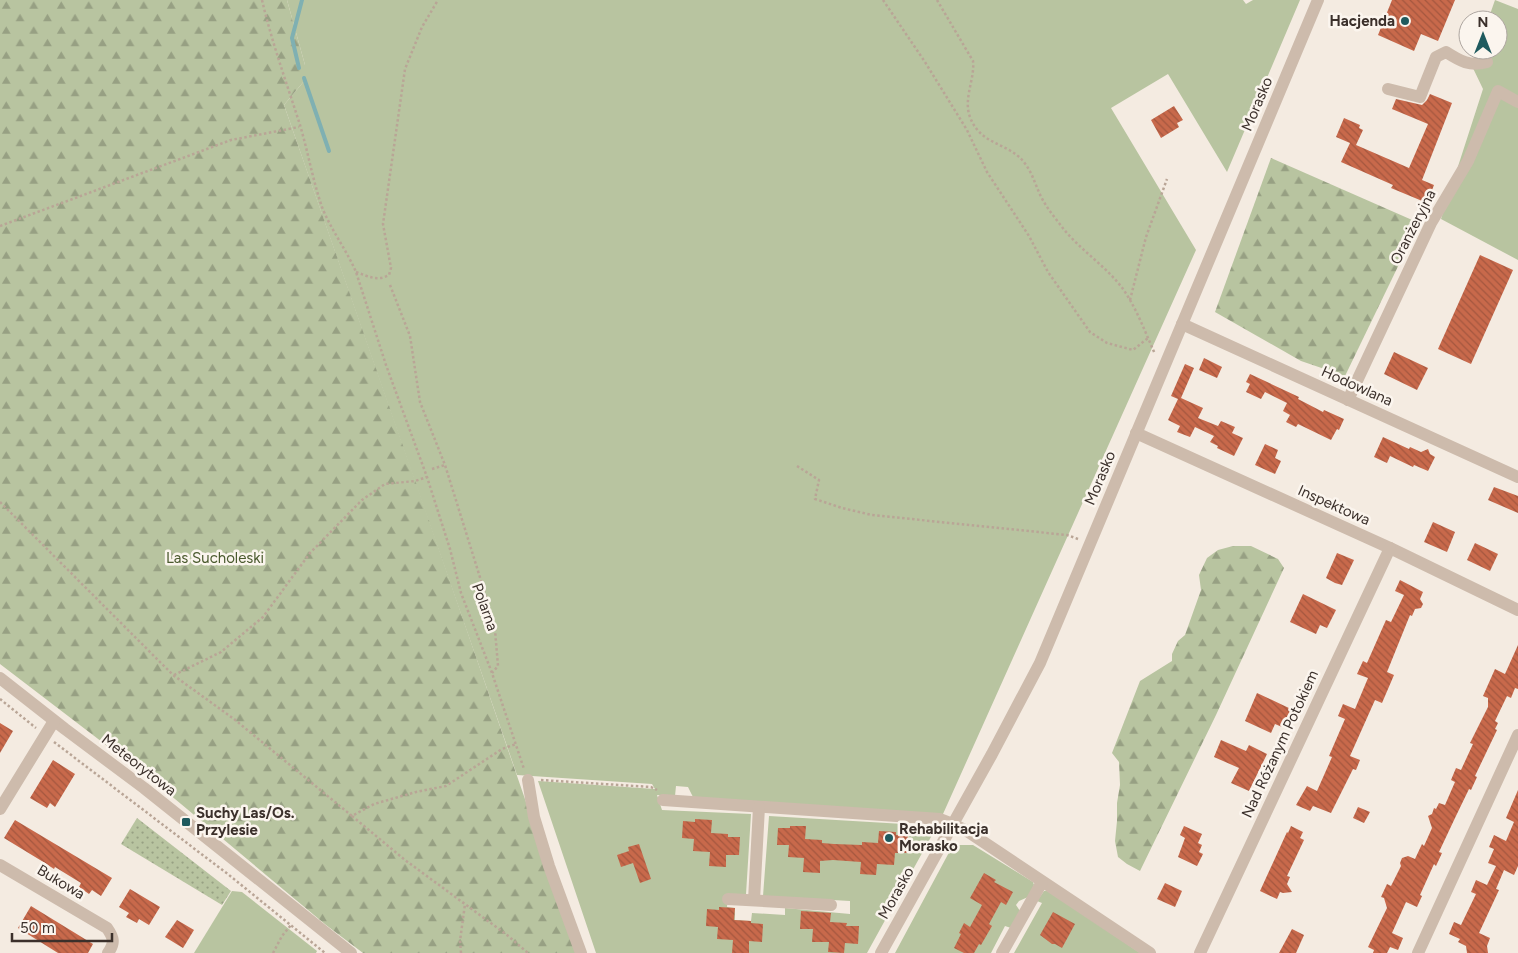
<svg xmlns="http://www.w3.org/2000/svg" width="1518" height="953" viewBox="0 0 1518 953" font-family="Figtree,sans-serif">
  <defs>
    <pattern id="forest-firs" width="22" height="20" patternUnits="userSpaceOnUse" patternTransform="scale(1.25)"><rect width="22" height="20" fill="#b8c4a0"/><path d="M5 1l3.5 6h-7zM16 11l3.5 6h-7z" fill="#97a083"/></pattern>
    <pattern id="park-dots" width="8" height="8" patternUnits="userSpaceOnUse" patternTransform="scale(1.25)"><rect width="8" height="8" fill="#b8c4a0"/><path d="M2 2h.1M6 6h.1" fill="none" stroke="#97a083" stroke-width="1.8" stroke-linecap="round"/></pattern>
    <pattern id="building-back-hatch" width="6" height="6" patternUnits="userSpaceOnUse" patternTransform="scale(1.25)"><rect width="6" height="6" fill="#c8694b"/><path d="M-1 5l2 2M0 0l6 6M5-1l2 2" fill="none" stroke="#a4573f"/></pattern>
  </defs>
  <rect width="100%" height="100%" fill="#f4ebe1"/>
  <g fill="#b8c4a0">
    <polygon points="287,0 1243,0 1246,4 1253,0 1300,0 1227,172 1168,74 1111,108 1196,250 943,814 693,797 688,787 676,786 675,796 657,795 662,810 751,814 746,894 728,894 727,907 735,908 735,920 751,921 752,913 785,915 785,908 850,914 850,901 763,896 769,816 937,826 867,953 596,953 538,781 655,789 652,784 517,775 284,105 305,80 305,65"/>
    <polygon points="1495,0 1518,9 1518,260 1441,219 1483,89 1471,64 1477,50 1498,50 1498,20 1488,20"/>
    <polygon points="953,845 973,845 1033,882 1034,885 1028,897 1019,901 1016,905 1020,911 1011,928 1005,926 991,953 895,953"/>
    <polygon points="232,891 242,892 317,951 316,953 194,953"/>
    <polygon points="1044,891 1049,891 1140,953 1014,953 1042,903 1037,901"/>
  </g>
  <g fill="url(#forest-firs)">
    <polygon points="0,0 287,0 305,65 305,80 284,105 422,500 578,953 363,953 326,925 157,784 0,664"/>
    <polygon points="1271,158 1419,223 1345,376 1301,361 1215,312"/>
    <polygon points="1233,546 1251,546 1278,559 1284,568 1216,715 1140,871 1127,864 1118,857 1115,841 1117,821 1117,803 1120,785 1119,762 1112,753 1140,681 1172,661 1172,654 1178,641 1185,635 1201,590 1199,575 1207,558 1218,550"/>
  </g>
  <polygon fill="url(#park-dots)" points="137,818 231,891 222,905 121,844"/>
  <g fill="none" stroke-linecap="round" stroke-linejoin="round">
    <g stroke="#7fb0b2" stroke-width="4">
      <polyline points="299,68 292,38 302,0"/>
      <polyline points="304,78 329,151"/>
    </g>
  </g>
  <g fill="url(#building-back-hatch)">
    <polygon points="1392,0 1455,0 1438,41 1421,34 1414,51 1378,35"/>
    <polygon points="1430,94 1452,103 1422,180 1434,185 1427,203 1391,188 1393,185 1341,162 1350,143 1336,137 1344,118 1360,125 1359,128 1363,130 1356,145 1409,168 1428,124 1392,109 1396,99 1422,105 1427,100"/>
    <polygon points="1174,106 1183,120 1177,123 1179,127 1161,138 1151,120"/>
    <polygon points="1480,255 1513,270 1471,364 1438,349"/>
    <polygon points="1394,352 1428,368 1417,390 1384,374"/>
    <polygon points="1204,358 1222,367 1217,378 1199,370"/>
    <polygon points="1185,364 1194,368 1181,398 1203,408 1198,418 1218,426 1221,421 1235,427 1232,433 1243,438 1234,456 1217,448 1218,446 1210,442 1214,436 1195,427 1190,437 1177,432 1180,426 1168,420 1178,399 1171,396"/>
    <polygon points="1250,374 1299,397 1298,399 1323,412 1324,410 1344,419 1339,430 1337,429 1331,440 1298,424 1296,427 1286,422 1290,415 1283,411 1287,403 1265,392 1261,399 1246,392 1250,384 1246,382"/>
    <polygon points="1383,437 1409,449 1410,447 1421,452 1428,449 1430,454 1435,457 1428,471 1414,465 1413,467 1390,456 1387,463 1374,457"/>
    <polygon points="1265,444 1278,450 1275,458 1281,461 1275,474 1255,465"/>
    <polygon points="1494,487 1518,496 1518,513 1488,500"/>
    <polygon points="1433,522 1455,532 1447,552 1424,542"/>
    <polygon points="1475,543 1498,554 1490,571 1467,560"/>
    <polygon points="1337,553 1354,560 1342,585 1335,583 1326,578"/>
    <polygon points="1400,580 1423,592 1420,599 1423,604 1421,608 1415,609 1412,616 1410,615 1387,672 1394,675 1382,703 1375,700 1350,756 1360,760 1356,770 1353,769 1331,813 1313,806 1310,811 1296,805 1307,786 1317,791 1332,757 1329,756 1345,719 1338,716 1343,704 1355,709 1368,678 1357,674 1363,661 1367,663 1386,620 1391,622 1404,595 1395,591"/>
    <polygon points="1303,594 1336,610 1327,628 1320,625 1316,634 1290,622"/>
    <polygon points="1518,645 1518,689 1515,688 1511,698 1507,696 1495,721 1498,723 1495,729 1497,730 1475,776 1477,777 1471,790 1469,789 1455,818 1439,852 1442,853 1436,866 1434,864 1420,895 1422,896 1417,907 1406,902 1392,933 1403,938 1398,950 1390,947 1387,953 1373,953 1374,950 1368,947 1387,908 1384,898 1381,897 1387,884 1391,886 1401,866 1400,863 1402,858 1408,856 1415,859 1422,844 1424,846 1432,828 1428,816 1432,814 1434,808 1436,809 1439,803 1445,805 1455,782 1451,780 1456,768 1461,770 1473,744 1470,743 1488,707 1488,698 1483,696 1495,669 1505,674"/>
    <polygon points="1257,693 1291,709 1282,727 1275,724 1271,733 1245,721"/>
    <polygon points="0,723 13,731 0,753"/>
    <polygon points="1221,740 1246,751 1249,745 1267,754 1249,791 1231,783 1239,768 1214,757"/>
    <polygon points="53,760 75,774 55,807 50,803 47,808 30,798"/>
    <polygon points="1518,790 1518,866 1514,875 1504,870 1496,889 1499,890 1479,933 1490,938 1487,946 1488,953 1467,953 1466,946 1458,942 1460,939 1449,934 1454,922 1461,925 1476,894 1471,892 1476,880 1487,885 1496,866 1488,863 1494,849 1489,847 1494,835 1506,841 1514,822 1506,818"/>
    <polygon points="1358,807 1370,812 1364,823 1353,818"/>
    <polygon points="695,819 712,820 711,833 728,834 728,837 740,837 739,855 726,855 726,867 709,866 710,852 693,851 694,839 682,838 683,821 695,822"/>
    <polygon points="15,820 112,878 101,896 92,890 89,894 79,887 81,883 55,867 54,869 45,863 4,838"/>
    <polygon points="790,826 806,826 805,839 822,840 822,843 834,844 862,845 862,842 878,843 879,831 896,832 896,835 908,835 907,853 895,853 894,865 877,864 876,875 860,874 861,862 833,860 820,861 820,873 803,872 804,858 788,857 789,845 777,845 778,828 790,828"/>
    <polygon points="1184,826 1202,834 1198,843 1202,845 1199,852 1203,854 1197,866 1178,857 1185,838 1180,835"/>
    <polygon points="1291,826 1303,832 1300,838 1304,840 1287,876 1290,877 1287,884 1292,892 1283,893 1280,892 1277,899 1260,891 1287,832 1288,833"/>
    <polygon points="639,844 651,879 640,883 633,863 621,867 617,855 629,851 628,847"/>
    <polygon points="984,873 996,880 994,882 1013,892 1006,905 1001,902 989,924 992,926 981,945 979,944 974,953 964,953 954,948 961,934 959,933 964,923 970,927 982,905 970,898"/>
    <polygon points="1165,883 1182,891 1175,907 1157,899"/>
    <polygon points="130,889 160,907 149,925 139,919 137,923 126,917 129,913 119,907"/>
    <polygon points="31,906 93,944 88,953 58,953 18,928"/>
    <polygon points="719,907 735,908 734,920 751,921 751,923 763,924 762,942 749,941 749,953 732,953 733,940 717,939 718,927 706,926 707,909 719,910"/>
    <polygon points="801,911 831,913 830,922 847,923 846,926 859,926 858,944 845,943 844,953 828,952 829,942 812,942 813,929 800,929"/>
    <polygon points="1053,912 1075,924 1062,948 1055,944 1052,944 1040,935"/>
    <polygon points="177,920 194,930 183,948 165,937"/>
    <polygon points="1292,929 1304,935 1296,953 1279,953"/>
  </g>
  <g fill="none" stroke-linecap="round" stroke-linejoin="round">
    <g stroke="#b9a596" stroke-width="2.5" stroke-dasharray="2.5 2.5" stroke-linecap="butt">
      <path d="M 262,0 C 272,43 287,84 300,125 C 308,152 313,181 322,207 C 331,230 346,249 356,272 L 386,365 L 427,477 L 450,549 L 461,593 L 492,673 L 524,769"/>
      <polyline points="883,0 925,62 967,130 987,172 1029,236 1048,272 1090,332 1107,343 1133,350 1148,338"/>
      <path d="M 937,0 L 973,61 C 975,79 963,99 970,117 C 981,147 1011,142 1026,165 C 1034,176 1037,191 1044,202 C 1049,211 1056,219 1062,227 C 1080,250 1106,266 1123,289 C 1137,309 1145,332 1155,354"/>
      <polyline points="0,226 231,140 299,127"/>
      <path d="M 356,272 C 368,276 377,282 389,275 L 391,268 L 383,224 L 405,69 L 422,27 L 438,0"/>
      <polyline points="390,285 410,336 420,402 445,465 483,587 495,630 498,666 492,673"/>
      <polyline points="1130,300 1146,237 1167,179"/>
      <polyline points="797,466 819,480 815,499 842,508 872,515 1067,535 1078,539"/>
      <polyline points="432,469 445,465"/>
      <polyline points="0,502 173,675 234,719 352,816 374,804 416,792 446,786 502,749 516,744"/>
      <polyline points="174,675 221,652 263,617 310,553 362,500 385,484 415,481 427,477"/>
      <polyline points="0,699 36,728"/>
      <polyline points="54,742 229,875 325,953"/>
      <polyline points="541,780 651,787 657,790"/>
      <polyline points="352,816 405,860 507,935 528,953"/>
      <polyline points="273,953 282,936 291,925"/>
      <polyline points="461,953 460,941 465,904"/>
    </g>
    <g stroke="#cdbbac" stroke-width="12">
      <path d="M 1388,89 L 1420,97 L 1436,57 L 1446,52 C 1460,61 1470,67 1487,62"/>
      <polyline points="1182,324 1518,477"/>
      <polyline points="1348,400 1431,223 1468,161 1498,91 1518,102"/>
      <polyline points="1136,433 1390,548 1518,610"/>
      <polyline points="0,678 65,729 144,788 351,953"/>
      <polyline points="528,780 534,817 549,866 581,953"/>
      <polyline points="663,800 940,819 953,824 967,831 1150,953"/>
      <polyline points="0,809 54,721"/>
      <path d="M 0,865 L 107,928 C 114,938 115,943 108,953"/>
      <polyline points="728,899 831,905"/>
      <polyline points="754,900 759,807"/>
      <polyline points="881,953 992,754 1040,663 1318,0"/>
      <polyline points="1002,953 1042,882"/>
      <polyline points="1200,953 1390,548"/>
      <polyline points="1418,953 1518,735"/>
    </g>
  </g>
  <g fill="#1f5a5e" stroke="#fbf5ee" stroke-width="2">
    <circle cx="1405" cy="21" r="5"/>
    <rect x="181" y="817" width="10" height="10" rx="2.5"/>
    <circle cx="889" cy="838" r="5"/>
  </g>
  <g text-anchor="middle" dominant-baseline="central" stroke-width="5" stroke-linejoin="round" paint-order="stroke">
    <g font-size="15" font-weight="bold" fill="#3b302b" stroke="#fbf5ee" text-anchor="start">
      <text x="1395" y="21" text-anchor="end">Hacjenda</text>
      <text x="196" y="813">Suchy Las/Os.<tspan x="196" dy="17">Przylesie</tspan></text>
      <text x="899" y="829">Rehabilitacja<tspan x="899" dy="17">Morasko</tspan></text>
    </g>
    <g font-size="15" fill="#3b302b" stroke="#fbf5ee">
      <text transform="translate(1257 104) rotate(-67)">Morasko</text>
      <text transform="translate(1413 227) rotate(-63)">Oranżeryjna</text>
      <text transform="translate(1357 386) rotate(24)">Hodowlana</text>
      <text transform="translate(1100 478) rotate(-67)">Morasko</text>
      <text transform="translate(1334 505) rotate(24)">Inspektowa</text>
      <text transform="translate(485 607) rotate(70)">Polarna</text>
      <text transform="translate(1280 744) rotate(-65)">Nad Różanym Potokiem</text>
      <text transform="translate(139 765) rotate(38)">Meteorytowa</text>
      <text transform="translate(61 882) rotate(31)">Bukowa</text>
      <text transform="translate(896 893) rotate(-61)">Morasko</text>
    </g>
    <g font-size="15" fill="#4a5a2e" stroke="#fbf5ee">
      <text x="215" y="558">Las Sucholeski</text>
    </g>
  </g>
  <g transform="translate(1483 35)"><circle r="24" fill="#fbf5ee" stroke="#aea6a0"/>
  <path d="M0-4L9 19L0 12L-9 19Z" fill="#1f5a5e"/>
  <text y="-8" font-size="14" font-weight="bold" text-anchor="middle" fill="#3b302b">N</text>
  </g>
  <path d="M12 933v8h100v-8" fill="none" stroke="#3b302b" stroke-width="2.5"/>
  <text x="20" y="933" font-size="15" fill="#3b302b" stroke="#fbf5ee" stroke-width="4" paint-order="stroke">50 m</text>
</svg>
